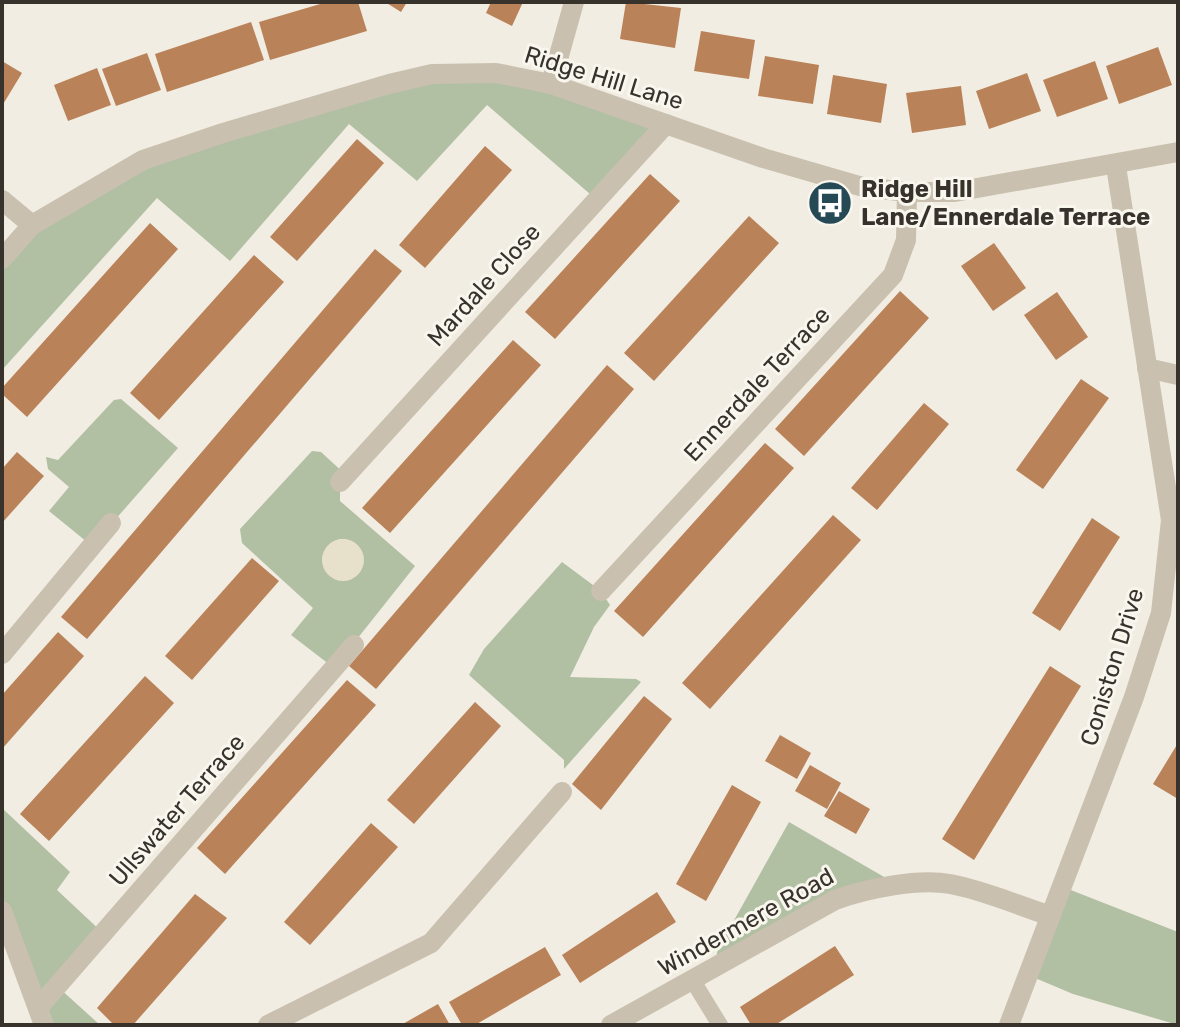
<svg xmlns="http://www.w3.org/2000/svg" width="1180" height="1027" viewBox="0 0 1180 1027" font-family="Rubik,sans-serif">
  <rect width="100%" height="100%" fill="#f1ede2"/>
  <g fill="#b1bfa3" fill-rule="evenodd">
    <polygon points="496,73 666,124 597,200 487,105 417,181 349,124 230,261 157,198 2,370 2,259 109,178 389,84"/>
    <polygon points="121,399 178,448 92,546 49,511 69,487 48,469 46,457 58,460 114,400"/>
    <path d="M 312,451 L 321,452 L 346,475 L 340,482 L 340,501 L 415,566 L 334,668 L 291,635 L 313,608 L 242,543 L 240,529 ZM 340,539 L 346,539 L 362,551 L 363,564 L 322,562 C 322,551 328,542 340,539 Z"/>
    <polygon points="562,562 601,591 610,605 594,627 570,677 636,679 641,682 564,769 564,760 469,675 484,649"/>
    <polygon points="2,808 70,872 57,890 104,934 58,987 100,1025 44,1025 2,911"/>
    <polygon points="789,822 898,885 859,891 713,970 718,949"/>
    <polygon points="1063,887 1178,932 1178,1025 1073,994 1028,975"/>
  </g>
  <circle fill="#e7e0cb" cx="343" cy="560" r="21"/>
  <g fill="#b98259">
    <polygon points="327,2 358,2 367,31 270,60 259,22"/>
    <polygon points="385,2 407,2 401,12"/>
    <polygon points="491,2 523,2 512,26 486,13"/>
    <polygon points="626,2 681,8 675,48 620,39"/>
    <polygon points="251,22 264,60 167,92 155,54"/>
    <polygon points="701,31 755,40 749,79 694,71"/>
    <polygon points="1158,47 1172,85 1119,104 1106,66"/>
    <polygon points="147,53 161,90 116,106 102,69"/>
    <polygon points="765,56 819,65 813,104 758,96"/>
    <polygon points="2,61 22,73 2,106"/>
    <polygon points="1095,61 1108,99 1057,117 1043,80"/>
    <polygon points="97,68 111,105 68,121 54,85"/>
    <polygon points="1027,73 1041,111 989,129 976,91"/>
    <polygon points="833,75 887,84 881,123 827,114"/>
    <polygon points="961,86 966,125 912,133 906,93"/>
    <polygon points="357,139 384,163 297,261 270,237"/>
    <polygon points="485,146 512,170 425,268 399,245"/>
    <polygon points="650,174 680,201 555,339 525,312"/>
    <polygon points="749,216 779,243 654,381 624,353"/>
    <polygon points="150,223 178,249 27,417 2,394 2,388"/>
    <polygon points="994,243 1026,288 993,311 961,266"/>
    <polygon points="375,249 402,271 87,639 61,617"/>
    <polygon points="254,255 284,282 159,420 130,393"/>
    <polygon points="900,291 929,318 804,456 775,429"/>
    <polygon points="1057,292 1088,337 1056,360 1024,315"/>
    <polygon points="513,340 541,365 390,533 362,508"/>
    <polygon points="607,365 634,389 376,689 349,666"/>
    <polygon points="1081,379 1109,398 1043,489 1016,470"/>
    <polygon points="924,403 949,424 877,510 851,488"/>
    <polygon points="765,443 794,468 643,637 614,611"/>
    <polygon points="17,452 44,476 2,523 2,469"/>
    <polygon points="833,515 861,540 710,709 682,683"/>
    <polygon points="1092,518 1120,537 1060,631 1032,613"/>
    <polygon points="252,558 279,581 192,680 165,656"/>
    <polygon points="58,632 84,656 2,749 2,695"/>
    <polygon points="1050,666 1081,686 974,860 942,839"/>
    <polygon points="145,676 174,703 49,841 20,814"/>
    <polygon points="347,680 376,705 225,874 197,848"/>
    <polygon points="644,696 672,719 601,810 572,784"/>
    <polygon points="475,702 501,726 414,824 387,800"/>
    <polygon points="780,735 811,753 797,779 765,761"/>
    <polygon points="1178,743 1178,799 1153,784"/>
    <polygon points="810,765 841,783 827,809 795,791"/>
    <polygon points="732,785 761,802 706,901 676,884"/>
    <polygon points="839,791 870,809 856,834 824,816"/>
    <polygon points="371,823 398,847 310,945 284,922"/>
    <polygon points="657,892 676,922 580,983 562,955"/>
    <polygon points="195,894 227,918 133,1025 114,1025 97,1008"/>
    <polygon points="835,946 854,975 775,1025 751,1025 740,1007"/>
    <polygon points="545,947 561,975 475,1025 462,1025 449,1002"/>
    <polygon points="438,1004 450,1025 401,1025"/>
  </g>
  <g fill="none" stroke-linecap="round" stroke-linejoin="round">
    <polyline stroke="#c9c0af" stroke-width="16" points="693,981 720,1025"/>
    <g stroke="#c9c0af" stroke-width="20">
      <polyline points="551,84 574,2"/>
      <polyline points="2,200 32,225"/>
      <polyline points="2,259 32,225 143,160 223,133 389,84 432,74 496,73 551,84 763,158 863,187 907,192 955,192 1178,152"/>
      <polyline points="1147,368 1178,375"/>
      <polyline points="340,482 666,124"/>
      <polyline points="601,591 893,275 906,240 907,192"/>
      <polyline points="2,654 111,523"/>
      <polyline points="2,911 44,1025"/>
      <polyline points="38,1008 354,645"/>
      <polyline points="268,1025 431,943 562,792"/>
      <path d="M 611,1025 L 835,900 C 865,889 918,878 950,884 C 984,890 1019,906 1051,916"/>
      <polyline points="1009,1025 1134,697 1161,613 1171,520 1116,166"/>
    </g>
  </g>
  <defs>
    <g id="bus-disc" transform="scale(2.3)"><circle r="9.5" fill="#264956" stroke="#f9f6ee"/><path d="M-5-6H5V4H4V6H2V4H-2V6H-4V4H-5ZM-3.5-4V0h7V-4ZM-3.5 1.2v1.5H-2V1.2ZM2 1.2v1.5H3.5V1.2Z" fill="#fff"/></g>
  </defs>
  <g fill-rule="evenodd">
    <use href="#bus-disc" x="830" y="203"/>
  </g>
  <g text-anchor="middle" dominant-baseline="central" stroke-width="6" stroke-linejoin="round" paint-order="stroke">
    <g font-size="24" fill="#38322c" stroke="#f9f6ee">
      <text transform="translate(604 78) rotate(17)">Ridge Hill Lane</text>
      <text transform="translate(484 285) rotate(-48)">Mardale Close</text>
      <text transform="translate(757 384) rotate(-47)">Ennerdale Terrace</text>
      <text transform="translate(1112 667) rotate(-73)">Coniston Drive</text>
      <text transform="translate(177 810) rotate(-49)">Ullswater Terrace</text>
      <text transform="translate(746 922) rotate(-29)">Windermere Road</text>
    </g>
    <g font-size="24" font-weight="bold" fill="#38322c" stroke="#f9f6ee" text-anchor="start">
      <text x="861" y="189">Ridge Hill<tspan x="861" dy="28">Lane/Ennerdale Terrace</tspan></text>
    </g>
  </g>
  <rect width="1180" height="1027" fill="none" stroke="#38322c" stroke-width="8"/>
</svg>
